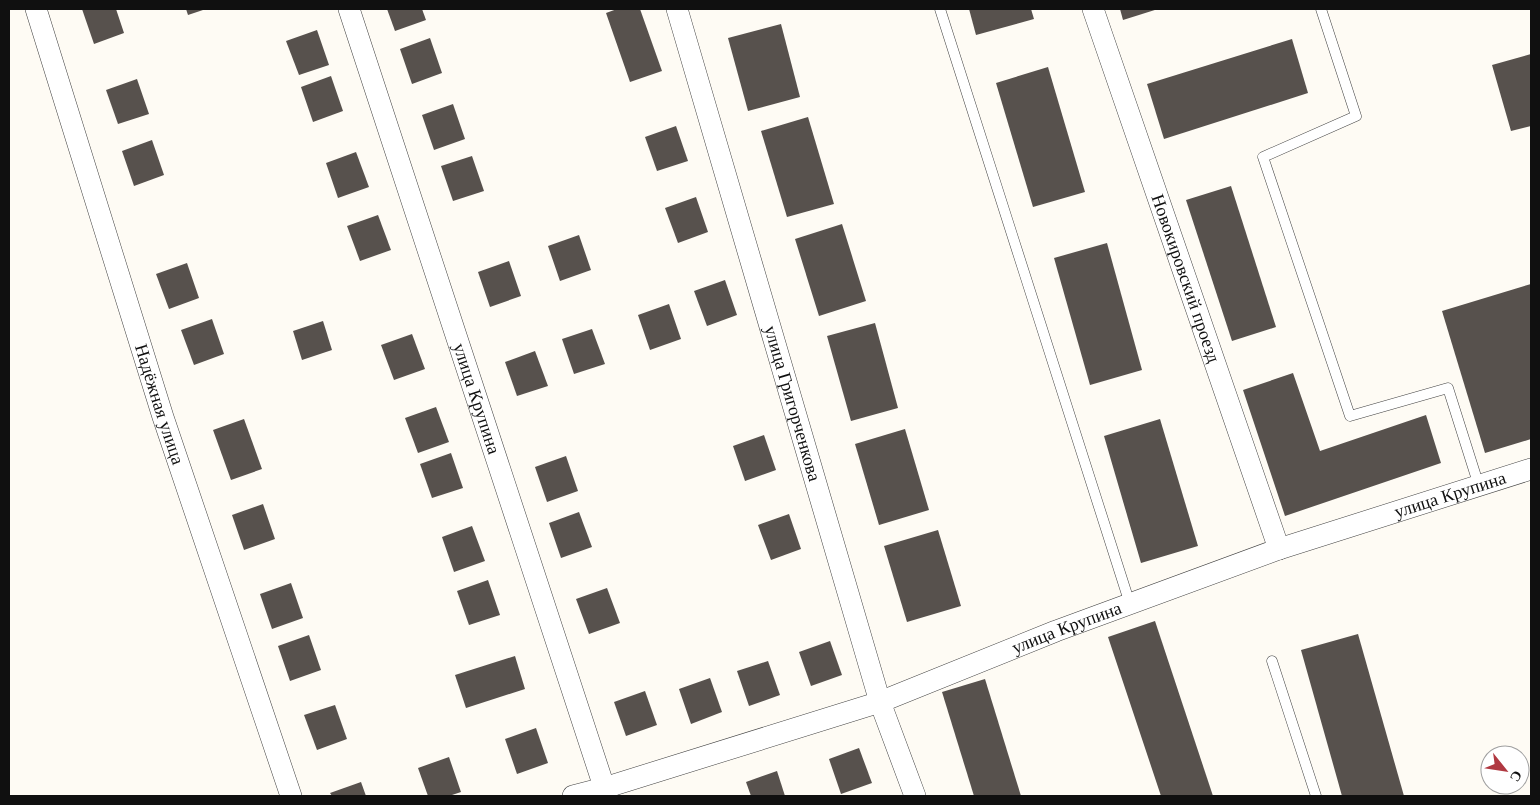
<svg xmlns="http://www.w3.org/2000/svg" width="1540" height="805" viewBox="0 0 1540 805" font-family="'Times New Roman',serif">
  <rect width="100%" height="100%" fill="#fefbf4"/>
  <g fill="#57514d">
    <polygon points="82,9 116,9 124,33 94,44"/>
    <polygon points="186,9 206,9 188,15"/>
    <polygon points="387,9 422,9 426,20 395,31"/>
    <polygon points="617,9 640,9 662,71 630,82 606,13"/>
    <polygon points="969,9 1031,9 1034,19 976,35"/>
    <polygon points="1120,9 1158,9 1123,20"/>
    <polygon points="781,24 800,97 748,111 728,38"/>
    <polygon points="317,30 329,65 299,75 286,41"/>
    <polygon points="430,38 442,73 412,84 400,49"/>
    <polygon points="1292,39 1308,93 1164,139 1147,84"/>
    <polygon points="1531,54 1531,126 1511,131 1492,65"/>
    <polygon points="1048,67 1085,192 1033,207 996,83"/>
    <polygon points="331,76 343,111 313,122 301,87"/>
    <polygon points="137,79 149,114 118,124 106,90"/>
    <polygon points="453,104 465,139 434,150 422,115"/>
    <polygon points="808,117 834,204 787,217 761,131"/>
    <polygon points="676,126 688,161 657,171 645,137"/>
    <polygon points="152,140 164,175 134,186 122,151"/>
    <polygon points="356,152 369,187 338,198 326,163"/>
    <polygon points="472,156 484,191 453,201 441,166"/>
    <polygon points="1231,186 1276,327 1232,341 1186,200"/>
    <polygon points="696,197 708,232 678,243 665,208"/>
    <polygon points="378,215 391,250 360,261 347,226"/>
    <polygon points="842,224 866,301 819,316 795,239"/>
    <polygon points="579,235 591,270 560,281 548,246"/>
    <polygon points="1107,243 1142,370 1090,385 1054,258"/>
    <polygon points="509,261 521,296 490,307 478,272"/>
    <polygon points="187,263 199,298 169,309 156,274"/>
    <polygon points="725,280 737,315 707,326 694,291"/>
    <polygon points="1531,284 1531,439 1485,453 1442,311"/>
    <polygon points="669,304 681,339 650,350 638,315"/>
    <polygon points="212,319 224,354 194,365 181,330"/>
    <polygon points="323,321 332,350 302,360 293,331"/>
    <polygon points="875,323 898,408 851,421 827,336"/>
    <polygon points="592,329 605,364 574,374 562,339"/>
    <polygon points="412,334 425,369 394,380 381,345"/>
    <polygon points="535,351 548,386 517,396 505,362"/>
    <polygon points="1293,373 1320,451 1426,415 1441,463 1285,516 1243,390"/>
    <polygon points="436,407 449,442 418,453 405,418"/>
    <polygon points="244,419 262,469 231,480 213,430"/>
    <polygon points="1160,419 1198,546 1141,563 1104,436"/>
    <polygon points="905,429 929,510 879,525 855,444"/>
    <polygon points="764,435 776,470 745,481 733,446"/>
    <polygon points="451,453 463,488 432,498 420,464"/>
    <polygon points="566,456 578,491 547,502 535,467"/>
    <polygon points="263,504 275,539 244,550 232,515"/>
    <polygon points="579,512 592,547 561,558 549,523"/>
    <polygon points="789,514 801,549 771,560 758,525"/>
    <polygon points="472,526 485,561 454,572 442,537"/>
    <polygon points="938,530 961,606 907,622 884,546"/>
    <polygon points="488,580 500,615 469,625 457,591"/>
    <polygon points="291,583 303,618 272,629 260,594"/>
    <polygon points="607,588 620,623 589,634 576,599"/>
    <polygon points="1155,621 1213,796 1161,796 1108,637"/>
    <polygon points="1358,634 1404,796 1342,796 1301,650"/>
    <polygon points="309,635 321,670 290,681 278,646"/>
    <polygon points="830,641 842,675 811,686 799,652"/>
    <polygon points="515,656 525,689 466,708 455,675"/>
    <polygon points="768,661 780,695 749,706 737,671"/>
    <polygon points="710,678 722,712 691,724 679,689"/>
    <polygon points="985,679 1021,796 974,796 942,692"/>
    <polygon points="645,691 657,725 626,736 614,702"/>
    <polygon points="335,705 347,739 317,750 304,715"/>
    <polygon points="536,728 548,763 517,774 505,739"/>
    <polygon points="859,748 872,783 841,794 829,759"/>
    <polygon points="449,757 461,792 449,796 428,796 418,768"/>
    <polygon points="777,771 785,796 751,796 746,782"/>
    <polygon points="361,782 366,796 332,796 330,793"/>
  </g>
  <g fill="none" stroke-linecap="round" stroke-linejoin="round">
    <g stroke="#434343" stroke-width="11">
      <g id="service">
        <polyline points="940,9 1130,604"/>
        <polyline points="1321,9 1356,116 1263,157 1350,416 1448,388 1479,486"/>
        <polyline points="1272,661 1316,796"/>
      </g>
    </g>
    <g stroke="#434343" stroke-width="22">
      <g id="minor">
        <path id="s1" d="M 36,9 L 163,417 L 291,796"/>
        <path id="s2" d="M 349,9 L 607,796"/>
        <path id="s3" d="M 677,9 L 880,702 L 915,796"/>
        <path id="s4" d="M 1093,9 L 1279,549"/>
        <path id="s5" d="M 573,796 L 604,788 L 880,702 L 1056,631 L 1279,549 L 1531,469"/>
      </g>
    </g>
    <use href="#service" stroke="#fff" stroke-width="10"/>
    <use href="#minor" stroke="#fff" stroke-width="21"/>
  </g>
  <g text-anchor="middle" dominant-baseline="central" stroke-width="5" stroke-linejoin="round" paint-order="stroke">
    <g font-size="18" fill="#101010" stroke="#fff">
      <text stroke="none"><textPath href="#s4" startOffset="285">Новокировский проезд</textPath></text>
      <text stroke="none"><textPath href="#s2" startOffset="410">улица Крупина</textPath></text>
      <text stroke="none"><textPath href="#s1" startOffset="414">Надёжная улица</textPath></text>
      <text stroke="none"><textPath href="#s3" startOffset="411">улица Григорченкова</textPath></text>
      <text stroke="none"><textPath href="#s5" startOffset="928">улица Крупина</textPath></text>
      <text stroke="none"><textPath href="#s5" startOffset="522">улица Крупина</textPath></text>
    </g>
  </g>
  <rect width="1540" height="805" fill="none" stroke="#101010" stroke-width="20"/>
  <g transform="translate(1505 770) rotate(120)"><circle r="24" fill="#ffffff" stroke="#9f9f9f"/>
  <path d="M0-4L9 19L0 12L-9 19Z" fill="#b03841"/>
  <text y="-8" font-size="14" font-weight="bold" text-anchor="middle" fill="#101010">С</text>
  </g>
</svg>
